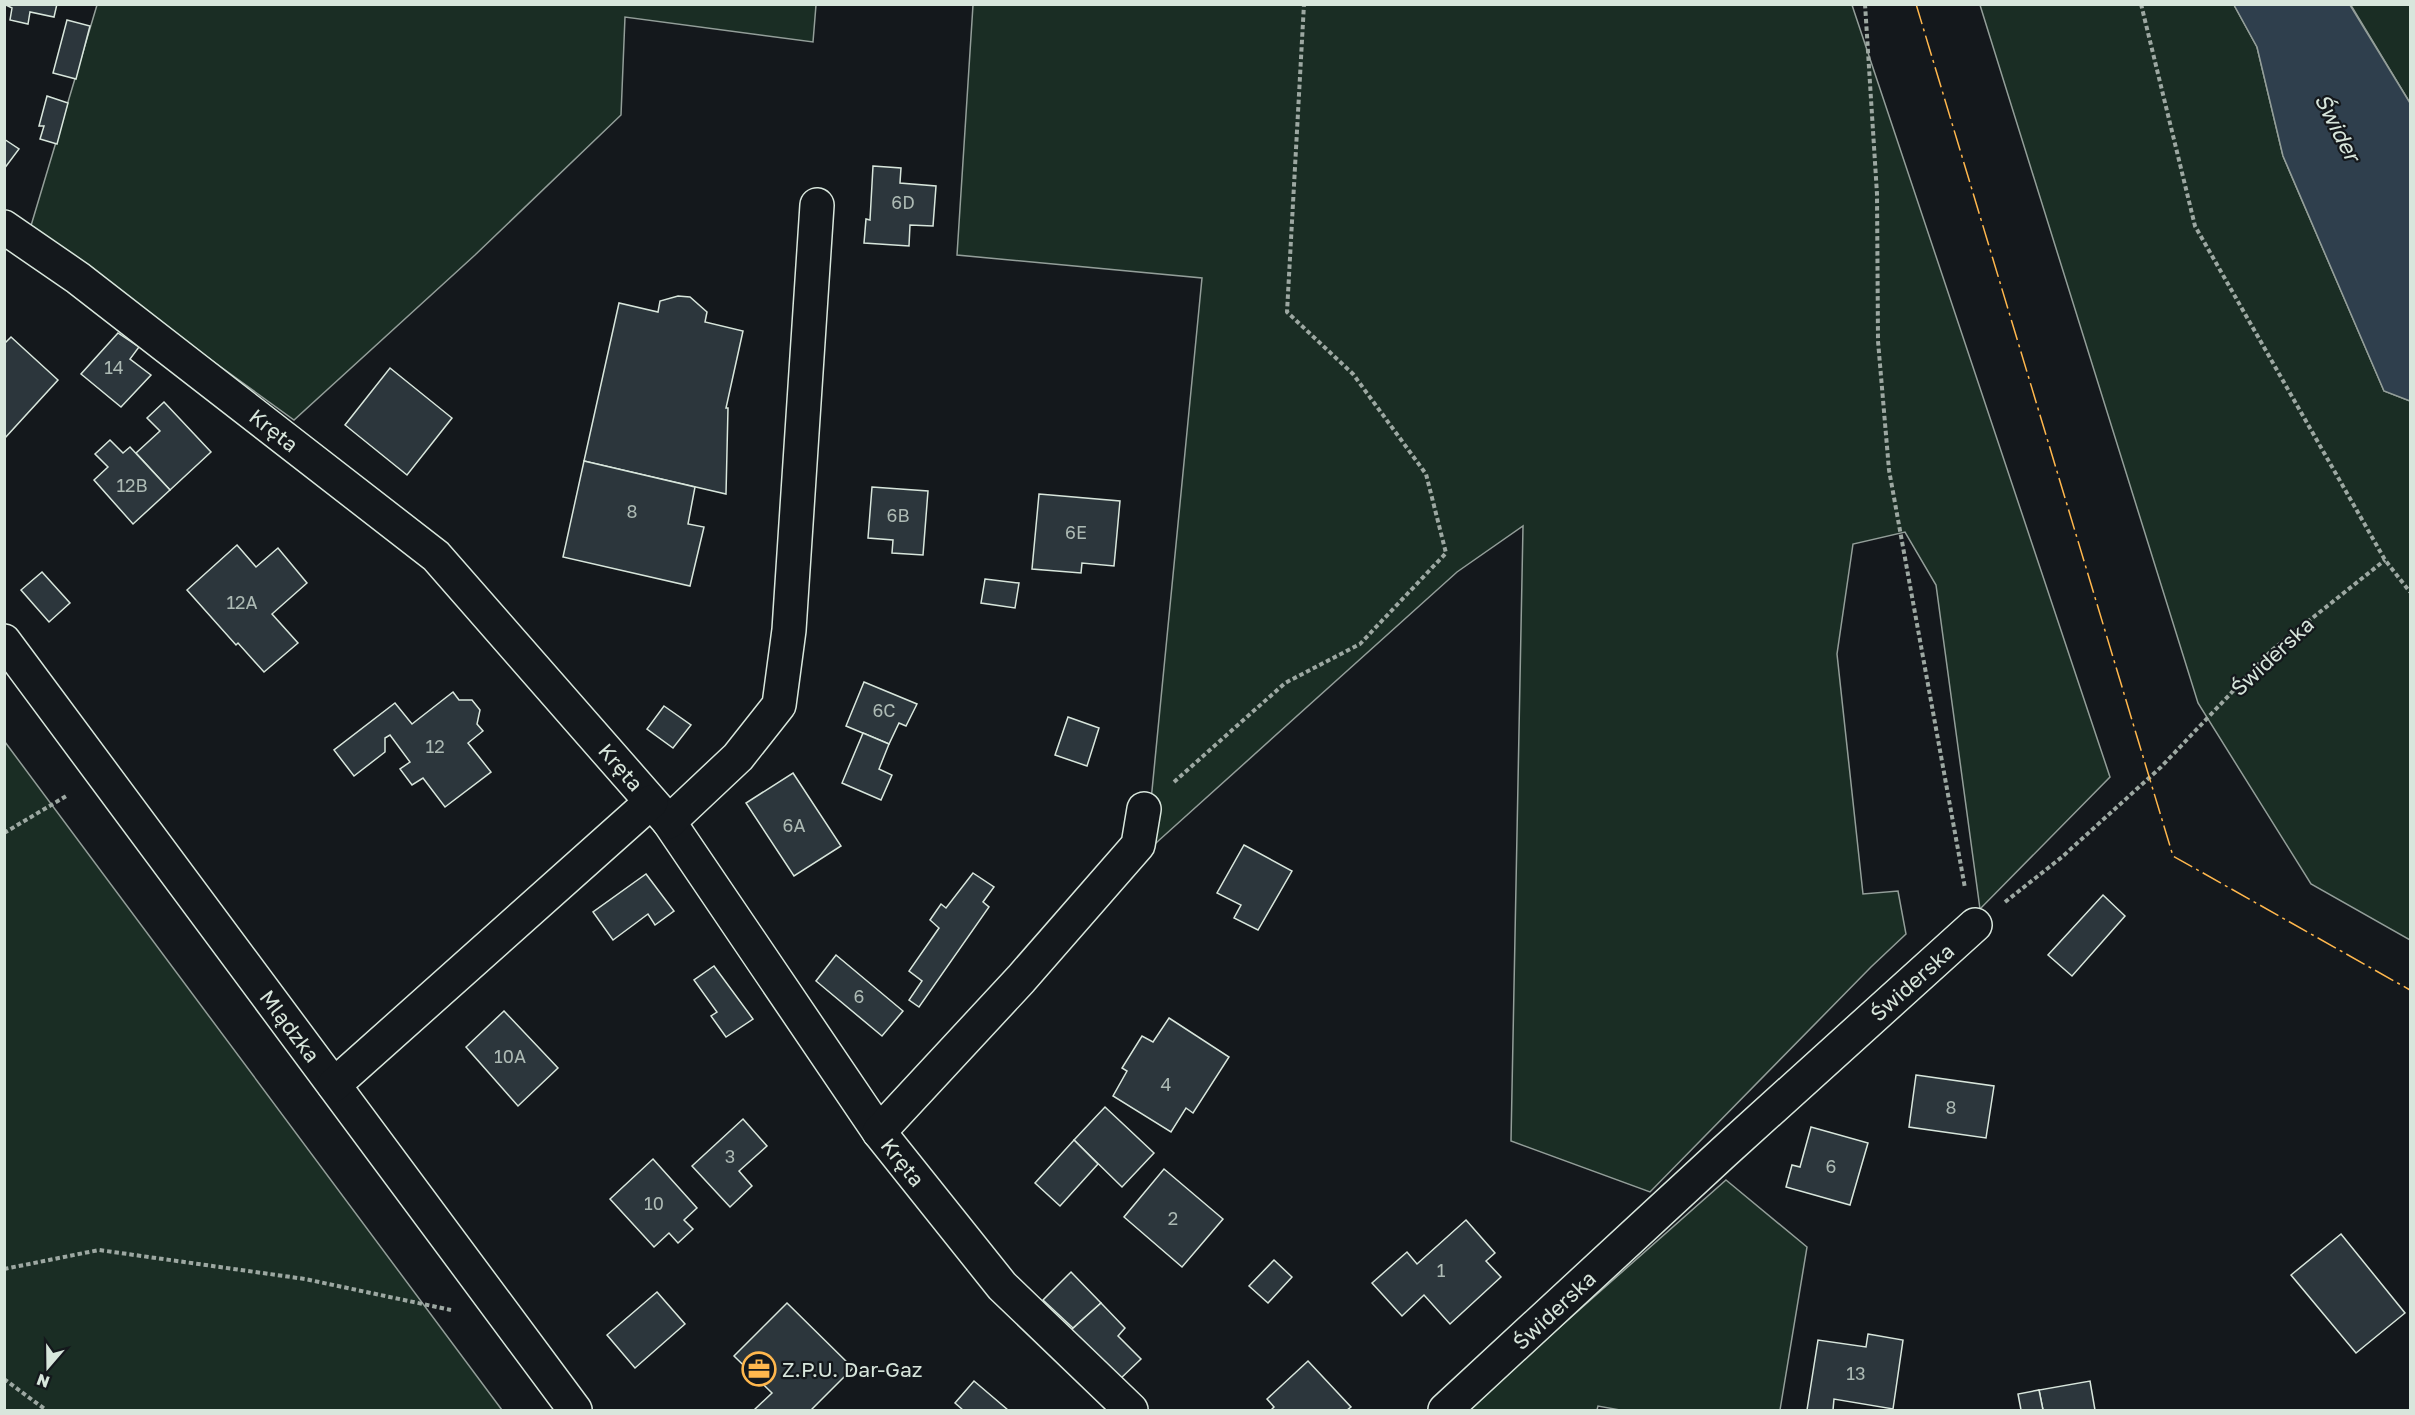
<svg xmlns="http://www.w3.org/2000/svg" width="2415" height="1415" viewBox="0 0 2415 1415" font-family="'Golos Text',sans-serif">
  <rect width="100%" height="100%" fill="#14181c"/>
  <g fill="#1a2d24" stroke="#939e99" stroke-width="1.5">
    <polygon points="97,5 816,5 813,42 625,17 621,115 475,255 294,420 30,229"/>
    <polygon points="973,5 1852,5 2110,777 1980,909 1936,585 1905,532 1853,544 1837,654 1863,894 1898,891 1906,934 1871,967 1650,1192 1511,1141 1523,526 1457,572 1146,852 1202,278 957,255"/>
    <polygon points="1980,5 2234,5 2257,47 2283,156 2384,391 2410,401 2410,940 2311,884 2198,703"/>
    <polygon points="2350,5 2410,5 2410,103 2352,7"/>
    <polygon points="5,742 502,1410 5,1410"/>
    <polygon points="1726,1180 1807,1247 1780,1410 1620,1410 1598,1406 1597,1410 1466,1410"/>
  </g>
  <polygon fill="#2f3f4d" stroke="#939e99" stroke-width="1.5" points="2234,5 2350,5 2410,103 2410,401 2384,391 2283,156 2257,47"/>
  <g fill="#2c363c" stroke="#d8e6dc" stroke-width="1.5">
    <polygon points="4,4 57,4 54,17 30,12 28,24 10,20 12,8"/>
    <polygon points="67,20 90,26 76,79 53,73"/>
    <polygon points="47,96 68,103 57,144 40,139 44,126 39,126"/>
    <polygon points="4,139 19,149 4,169"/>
    <polygon points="873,166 901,168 900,183 936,186 933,226 910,225 909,246 864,243 866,219 870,220"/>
    <polygon points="678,296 690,297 707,312 705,322 743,331 726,408 728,408 726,494 584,461 619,303 658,312 660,301"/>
    <polygon points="118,333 139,347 130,359 151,375 121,407 81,374"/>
    <polygon points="11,337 58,380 4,439 4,344"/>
    <polygon points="390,368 452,418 407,475 345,425"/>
    <polygon points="164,402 211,452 170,490 136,453 160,431 147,418"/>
    <polygon points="110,440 123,453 130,447 170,490 133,524 94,480 108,467 95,454"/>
    <polygon points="584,461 695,487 688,524 704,527 690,586 563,557"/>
    <polygon points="872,487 928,491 923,555 892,553 893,540 868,538"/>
    <polygon points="1039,494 1120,501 1114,566 1082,563 1081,573 1032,569"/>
    <polygon points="237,545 256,567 278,548 307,583 272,614 298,643 264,672 238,643 236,645 187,590"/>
    <polygon points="42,572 70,603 49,622 21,590"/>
    <polygon points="985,579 1019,583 1015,608 981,603"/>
    <polygon points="864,682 917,704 906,726 899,723 889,744 846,726"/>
    <polygon points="453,692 459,700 472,700 480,710 477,724 483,731 468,743 491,772 445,807 423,778 412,785 400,769 410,762 390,735 385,738 385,752 354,776 334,750 395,703 412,724"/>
    <polygon points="664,706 691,725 673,748 647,729"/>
    <polygon points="1068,717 1099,728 1087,766 1055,755"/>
    <polygon points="863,733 889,744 879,769 892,775 881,800 842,783"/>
    <polygon points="793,773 841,846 794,876 746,803"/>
    <polygon points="1244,845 1292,871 1258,930 1234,918 1241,905 1217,893"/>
    <polygon points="973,873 994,887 983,902 989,907 919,1007 909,1000 922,981 909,971 939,928 930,920 941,904 946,908"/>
    <polygon points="646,874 674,911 655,925 648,914 613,940 593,912"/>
    <polygon points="2103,895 2125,916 2072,976 2048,955"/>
    <polygon points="836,955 903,1011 882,1036 816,981"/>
    <polygon points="714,966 753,1019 726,1037 711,1016 717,1012 694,980"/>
    <polygon points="504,1011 558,1068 518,1106 466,1047"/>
    <polygon points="1169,1018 1229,1057 1193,1113 1186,1108 1171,1132 1113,1096 1127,1071 1122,1068 1142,1036 1153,1042"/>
    <polygon points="1916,1075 1994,1086 1986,1138 1909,1127"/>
    <polygon points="1105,1107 1154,1153 1122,1187 1074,1140"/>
    <polygon points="743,1119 767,1146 739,1171 752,1186 730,1207 692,1166"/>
    <polygon points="1811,1127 1868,1143 1850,1205 1786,1187 1792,1165 1800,1167"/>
    <polygon points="1074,1140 1098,1164 1060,1206 1035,1183"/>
    <polygon points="653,1159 697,1208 684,1220 693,1229 678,1243 669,1233 654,1247 610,1199"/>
    <polygon points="1164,1169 1223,1219 1182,1267 1124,1217"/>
    <polygon points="1466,1220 1495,1253 1486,1261 1501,1277 1450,1324 1424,1295 1402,1316 1372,1283 1407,1252 1417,1264"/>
    <polygon points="2341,1234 2405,1313 2356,1353 2291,1275"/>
    <polygon points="1274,1260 1292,1277 1268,1303 1249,1286"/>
    <polygon points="1071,1272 1101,1303 1073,1328 1043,1300"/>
    <polygon points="657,1292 685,1324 635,1368 607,1335"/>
    <polygon points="787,1303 853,1368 811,1410 754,1410 772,1393 734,1356"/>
    <polygon points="1101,1303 1125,1328 1118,1336 1141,1359 1119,1380 1070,1331"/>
    <polygon points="1868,1334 1903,1340 1893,1409 1834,1399 1833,1410 1807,1410 1818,1340 1866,1347"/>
    <polygon points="1308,1361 1351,1407 1347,1410 1271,1410 1274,1407 1267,1399"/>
    <polygon points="974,1381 1008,1410 963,1410 955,1403"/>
    <polygon points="2090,1381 2095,1410 2043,1410 2039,1390"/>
    <polygon points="2039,1390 2043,1410 2021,1410 2018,1394"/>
  </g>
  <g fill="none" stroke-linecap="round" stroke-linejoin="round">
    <g stroke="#d8e6dc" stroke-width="36">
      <g id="minor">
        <polyline points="4,227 78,278 436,556 669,822 879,1132 1002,1286 1131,1410"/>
        <polyline points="4,641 575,1410"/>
        <polyline points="669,822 738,757 779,705 789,630 817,205"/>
        <polyline points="334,1085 651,802"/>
        <polyline points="879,1132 1021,979 1138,845 1144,809"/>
        <polyline points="1445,1410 1724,1152 1975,925"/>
      </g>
    </g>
    <g stroke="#9da8a2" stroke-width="4" stroke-dasharray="4.5 3" stroke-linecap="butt">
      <polyline points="1865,4 1877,194 1878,341 1889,470 1965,888"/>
      <polyline points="2141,4 2195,226 2385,560 2410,592"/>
      <polyline points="1174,782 1285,683 1360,644 1446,553 1426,474 1353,374 1287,312 1304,4"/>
      <polyline points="4,833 68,795"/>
      <polyline points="2005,902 2062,857 2161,767 2271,651 2385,560"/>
      <polyline points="4,1269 99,1250 305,1279 451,1310"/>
      <polyline points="4,1379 46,1410"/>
    </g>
    <use href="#minor" stroke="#14181c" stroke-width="33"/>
    <polyline stroke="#ffb74d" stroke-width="1.5" stroke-dasharray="21 4.5 3 4.5" stroke-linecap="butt" points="1916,4 2173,856 2410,990"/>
  </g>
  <defs>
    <g id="office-ring" transform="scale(1.725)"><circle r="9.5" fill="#14181c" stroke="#ffb74d" stroke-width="1.5"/><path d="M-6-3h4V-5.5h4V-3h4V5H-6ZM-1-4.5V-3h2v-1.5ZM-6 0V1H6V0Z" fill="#ffb74d"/></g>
  </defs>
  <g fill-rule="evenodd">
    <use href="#office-ring" x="759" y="1369"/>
  </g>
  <g text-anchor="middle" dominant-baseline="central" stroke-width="4.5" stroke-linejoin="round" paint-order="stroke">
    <g font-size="18" fill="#adbab4">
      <text x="903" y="202">6D</text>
      <text x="114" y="367">14</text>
      <text x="132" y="485">12B</text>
      <text x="632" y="511">8</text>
      <text x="898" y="515">6B</text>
      <text x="1076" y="532">6E</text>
      <text x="242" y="602">12A</text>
      <text x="884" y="710">6C</text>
      <text x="435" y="746">12</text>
      <text x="794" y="825">6A</text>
      <text x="859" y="996">6</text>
      <text x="510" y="1056">10A</text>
      <text x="1166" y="1084">4</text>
      <text x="1951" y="1107">8</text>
      <text x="730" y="1156">3</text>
      <text x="1831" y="1166">6</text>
      <text x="654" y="1203">10</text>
      <text x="1173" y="1218">2</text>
      <text x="1441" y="1270">1</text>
      <text x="1856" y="1373">13</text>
    </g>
    <g font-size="21" fill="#d8e6dc" stroke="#14181c">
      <text transform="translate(274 430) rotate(38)">Kręta</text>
      <text transform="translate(2272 656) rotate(-43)">Świderska</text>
      <text transform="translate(621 767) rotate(49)">Kręta</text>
      <text transform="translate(1912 982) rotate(-42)">Świderska</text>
      <text transform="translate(290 1026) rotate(53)">Mlądzka</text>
      <text transform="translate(903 1162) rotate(51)">Kręta</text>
      <text transform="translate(1554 1310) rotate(-43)">Świderska</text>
    </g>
    <g font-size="21" fill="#d8e6dc" stroke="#14181c" text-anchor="start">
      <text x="782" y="1369">Z.P.U. Dar-Gaz</text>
    </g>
    <g font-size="22" font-style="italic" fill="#d8e6dc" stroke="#14181c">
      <text transform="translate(2338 127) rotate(63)">Świder</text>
    </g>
  </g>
  <rect width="2415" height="1415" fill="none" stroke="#d8e6dc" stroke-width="12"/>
  <g transform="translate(48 1367) rotate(200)" stroke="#14181c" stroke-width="4.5" paint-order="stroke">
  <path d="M0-4.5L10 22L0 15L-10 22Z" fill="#d8e6dc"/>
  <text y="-9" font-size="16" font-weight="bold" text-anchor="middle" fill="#d8e6dc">N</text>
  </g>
</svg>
